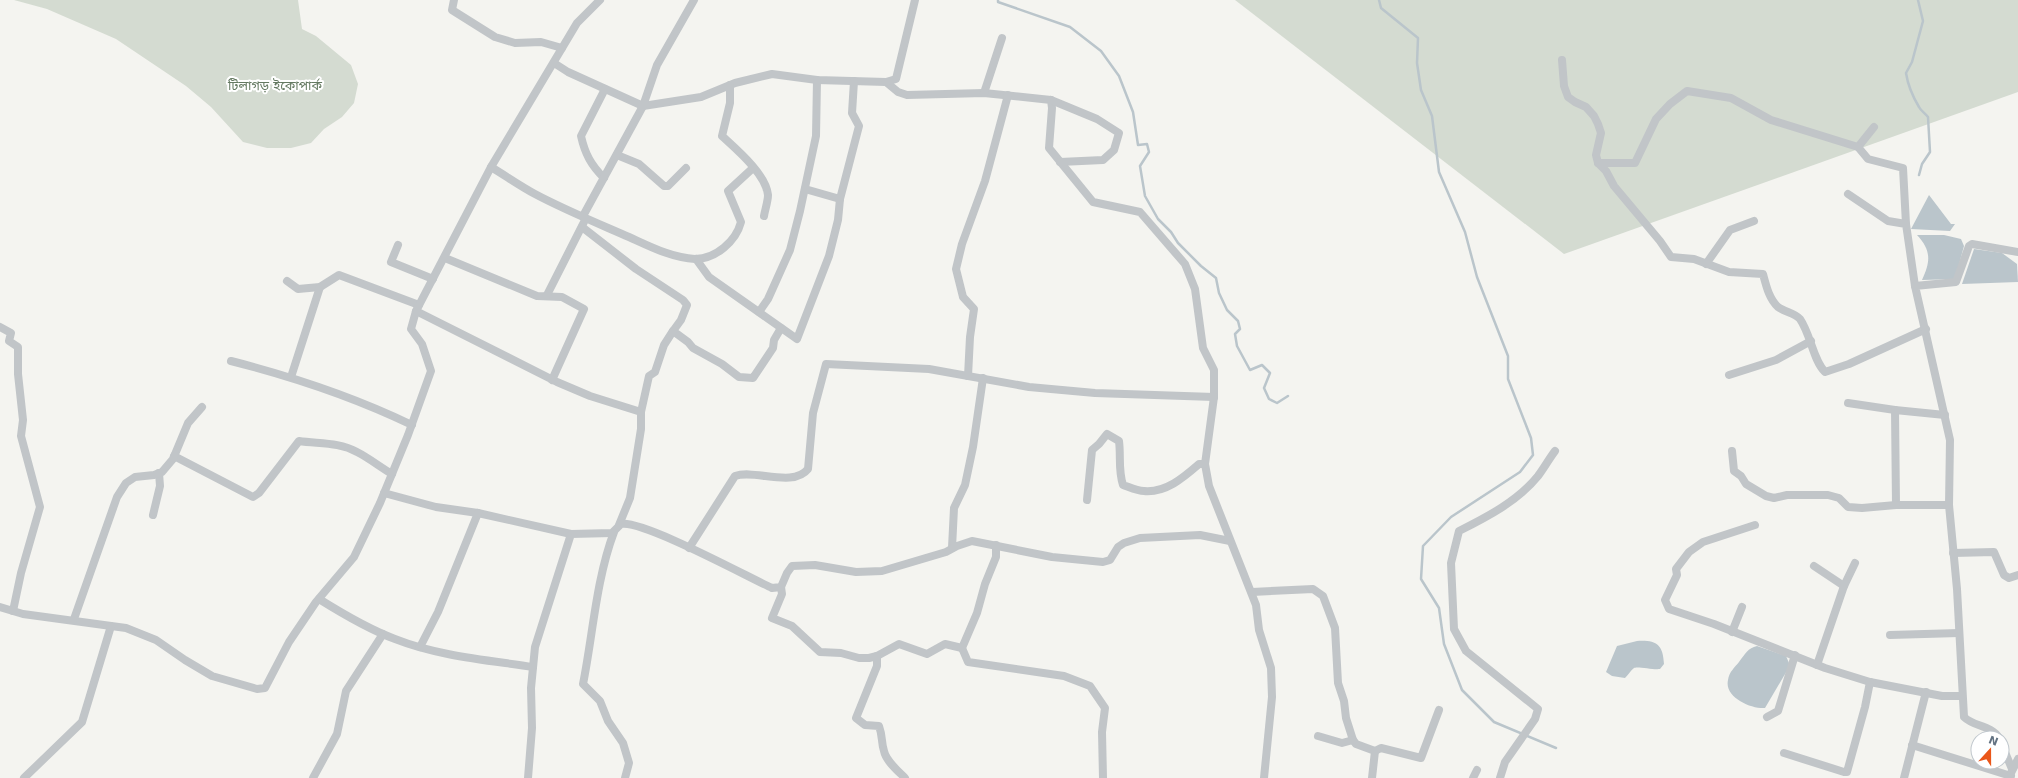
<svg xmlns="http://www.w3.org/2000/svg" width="2018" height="778" viewBox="0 0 2018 778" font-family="'DejaVu Sans','Noto Sans Bengali',sans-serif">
  <rect width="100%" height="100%" fill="#f4f4f0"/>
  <g fill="#d4dbd1">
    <polygon points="14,0 298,0 302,29 316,36 351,65 358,84 354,103 342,117 324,129 311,143 291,148 267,148 243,142 211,107 186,86 116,39 47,9"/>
    <polygon points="1235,0 2018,0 2018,92 1564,254"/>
  </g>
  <g fill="#bac5cb">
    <polygon points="1929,195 1951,224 1955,224 1950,231 1911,229"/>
    <path d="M 1917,235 L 1944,235 L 1961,239 L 1964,246 L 1955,279 L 1922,280 C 1931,261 1931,250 1917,235 Z"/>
    <polygon points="1974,249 2002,253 2017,264 2018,282 1962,284"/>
    <path d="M 1637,641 C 1656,640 1663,644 1664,664 L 1660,669 C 1653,670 1637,666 1634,668 C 1631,670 1628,675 1625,678 L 1612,676 L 1606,672 L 1617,646 Z"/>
    <path d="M 1757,646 L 1786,656 L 1789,663 L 1788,669 L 1765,708 C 1751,709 1724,697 1728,680 C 1729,672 1735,667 1739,662 C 1745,654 1748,648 1757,646 Z"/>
  </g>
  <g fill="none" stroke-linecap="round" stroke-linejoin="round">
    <g stroke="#bac5cb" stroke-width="2.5">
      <polyline points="998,0 998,2 1070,27 1101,51 1119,76 1133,112 1138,145 1147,144 1149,152 1140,166 1145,196 1158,219 1171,232 1178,243 1201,266 1216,278 1219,293 1227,310 1238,321 1240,329 1235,334 1237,346 1250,370 1262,365 1270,373 1264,388 1269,399 1277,403 1288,396"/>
      <polyline points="1379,0 1381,8 1418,38 1417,63 1421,90 1432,116 1439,172 1465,232 1477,277 1508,356 1508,379 1531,438 1533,455 1520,472 1451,517 1423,546 1421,579 1439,608 1444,644 1462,690 1494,722 1556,748"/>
      <path d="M 1918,0 L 1923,21 L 1912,62 L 1906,73 C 1908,86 1913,97 1919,107 C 1921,111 1925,113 1928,117 L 1930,152 L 1922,164 L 1919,175"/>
    </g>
    <g stroke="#c1c5c8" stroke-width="8">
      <polyline points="454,0 452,10 495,37 515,43 541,42 562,48"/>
      <path d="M 1562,60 L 1564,86 L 1568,97 L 1575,102 L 1586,107 L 1594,116 L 1598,124 L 1601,133 L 1596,155 L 1598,163 L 1606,171 L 1614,186 L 1660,241 L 1671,257 L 1694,259 L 1729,272 L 1763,274 C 1766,285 1769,299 1778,307 C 1785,312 1795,313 1800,319 C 1811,335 1813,360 1825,372 L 1849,364 L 1926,329"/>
      <polyline points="554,63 568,72 643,106 701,97 735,83 772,74 817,80 886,82 898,92 907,95 984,93 1051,100 1052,108 1049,148 1093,202 1140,212 1185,264 1195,289 1203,348 1214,370 1214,397 1205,464 1209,486 1256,605 1259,630 1271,668 1272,697 1264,778"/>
      <polyline points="886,82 896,79 915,0"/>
      <path d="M 730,85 L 730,103 L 722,136 C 736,149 766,174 768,195 C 768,201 765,210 764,216"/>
      <polyline points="984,93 1002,38"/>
      <polyline points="1051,100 1097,119 1119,133 1114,150 1103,160 1060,162"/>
      <polyline points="1874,127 1858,147 1868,159 1903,168 1906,224"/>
      <polyline points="617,155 639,164 664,186 668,186 686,168"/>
      <polyline points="1598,163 1635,163 1656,119 1670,104 1687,91 1731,98 1771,120 1858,147"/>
      <path d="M 491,167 C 506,176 520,186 535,194 C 565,210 597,223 629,237 C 649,246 672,258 695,259 C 716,259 736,241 741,222 L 728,191 L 753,168"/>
      <path d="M 604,178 C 591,165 585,154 581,136 L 605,89"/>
      <polyline points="805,189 840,199"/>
      <polyline points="1848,194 1888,221 1906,224 1915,286"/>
      <polyline points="583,216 643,106 657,65 694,0"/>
      <polyline points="582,227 636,269 683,300 687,305 681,320 673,331 688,342 693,348 722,364 739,377 753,378 773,348 774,340 781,328"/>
      <polyline points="398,245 391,262 433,279"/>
      <polyline points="445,258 537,296 562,297 584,309 552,380"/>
      <polyline points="696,259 709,277 797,339 829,256 838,220 840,199 859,126 852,113 854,81"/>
      <polyline points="1706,264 1730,230 1754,221"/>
      <polyline points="287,281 298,289 320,287 339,275 419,305"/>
      <polyline points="547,295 584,222"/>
      <polyline points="416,311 557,382 590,396 641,412 641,429 630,498 619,525"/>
      <polyline points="759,312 768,299 790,250 800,211 816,136 817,80"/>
      <polyline points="0,327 11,333 9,341 18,347 18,374 23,420 21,436 40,507 21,573 13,611"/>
      <path d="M 231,361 C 294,377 354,397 412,425"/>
      <polyline points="1729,375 1776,360 1811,341"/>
      <polyline points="968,376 970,337 974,309 963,297 956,269 962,244 985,181 1008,95"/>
      <polyline points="291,377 320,287"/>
      <polyline points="1848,403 1895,410"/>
      <polyline points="641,412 649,376 655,372 664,345 673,331"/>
      <polyline points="1945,415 1895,410 1896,505 1949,505"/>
      <polyline points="1732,451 1734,471 1741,476 1746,484 1766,496 1774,498 1787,495 1828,495 1839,498 1848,507 1862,508 1896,505"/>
      <path d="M 174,456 L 253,497 L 259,493 L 299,441 C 319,444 339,442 357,452 C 369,458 380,467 392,474"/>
      <polyline points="384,493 436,507 478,513 571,534"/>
      <path d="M 1087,500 L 1092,450 L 1099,444 L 1107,434 L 1119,441 C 1121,456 1118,470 1123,485 C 1129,487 1137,491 1144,491 C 1166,493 1184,477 1199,464 L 1205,464"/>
      <polyline points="153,515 160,486 159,473"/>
      <polyline points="1755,525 1703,542 1689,552 1676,569 1677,575 1665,600 1669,609 1714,624 1825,668 1870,682 1942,696 1962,696"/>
      <path d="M 614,532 C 596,580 593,634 583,684 L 600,701 L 608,721 L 623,743 L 629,763 L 625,778"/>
      <path d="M 689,548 L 735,476 C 755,469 793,488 808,469 L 813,413 L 826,364 L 929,369 L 1029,387 L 1095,393 L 1214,397"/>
      <polyline points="952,548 954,508 965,485 973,447 983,378"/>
      <polyline points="1953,553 1994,552 2004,575 2009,578 2018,575"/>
      <polyline points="1814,566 1844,586"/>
      <polyline points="781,587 782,594 772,618 792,626 820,652 841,653 859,658 869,658 877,656 899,644 927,654 945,644 962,648 977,613 985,584 996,557 996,545"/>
      <polyline points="1252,592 1313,589 1323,596 1335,628 1338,683 1344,701 1346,718 1353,740 1356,744 1375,751 1372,778"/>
      <path d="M 319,599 C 343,614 368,629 395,639 C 438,656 487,660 533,667"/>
      <polyline points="0,607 23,614 126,628 156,640 185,660 212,676 257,689 265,688 289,642 316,602 354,557 380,503 408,435 431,371 422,344 411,329 416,311 491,167 577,23 600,0"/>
      <polyline points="74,619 117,497 126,483 135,477 154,475 162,472 173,459 188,423 202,407"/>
      <polyline points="1732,632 1742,607"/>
      <polyline points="1890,635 1959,633"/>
      <polyline points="420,647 438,612 478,513"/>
      <polyline points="962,648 968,662 1064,676 1090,686 1105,708 1102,732 1103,778"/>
      <path d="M 877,656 L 877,666 L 856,718 L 865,725 L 879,726 C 883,737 881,742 884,751 C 886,761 898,771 905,778"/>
      <polyline points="1817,665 1844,586 1855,563"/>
      <polyline points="1767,717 1778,711 1795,655"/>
      <polyline points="1318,736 1342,743 1353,740"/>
      <path d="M 1999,738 C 1991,725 1974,727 1964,717 L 1957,589 L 1949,505 L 1950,440 L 1915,286 L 1956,282 L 1969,246 L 1972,244 L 2018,252"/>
      <polyline points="1912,745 2011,776"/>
      <polyline points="2002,745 2012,769"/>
      <polyline points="1375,751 1381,748 1421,758 1439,710"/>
      <polyline points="1784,753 1844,772 1847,772 1865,707 1870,682"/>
      <polyline points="2011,773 2018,759"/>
      <polyline points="24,778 82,722 111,626"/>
      <polyline points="313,778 337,734 346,691 383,634"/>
      <path d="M 528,778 L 532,728 L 531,688 L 535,647 L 571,534 L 612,533 L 621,524 C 643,520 746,576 772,588 L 781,587 L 787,573 L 792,566 L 815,565 L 856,572 L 882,571 L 946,552 L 957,546 L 972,541 L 1052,557 L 1103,562 L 1110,560 L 1118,547 L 1124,543 L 1140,538 L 1200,535 L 1230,541"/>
      <polyline points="1473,778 1477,770"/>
      <path d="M 1500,778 L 1505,762 L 1535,719 L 1538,709 L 1466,651 L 1454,629 L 1451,563 L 1459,531 C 1487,517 1518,501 1538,476 C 1544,468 1549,459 1555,451"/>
      <polyline points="1904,778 1926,692"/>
    </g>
  </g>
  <g text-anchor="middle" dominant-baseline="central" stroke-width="4" stroke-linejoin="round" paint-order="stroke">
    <g font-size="13" fill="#647961" stroke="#fff">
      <text x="275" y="85">টিলাগড় ইকোপার্ক</text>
    </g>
  </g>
  <g transform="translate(1990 750) rotate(21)"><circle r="19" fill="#ffffff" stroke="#c0c7cd"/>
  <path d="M0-3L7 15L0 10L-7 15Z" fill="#ea5619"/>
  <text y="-6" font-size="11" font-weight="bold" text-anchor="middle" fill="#627282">N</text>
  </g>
</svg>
